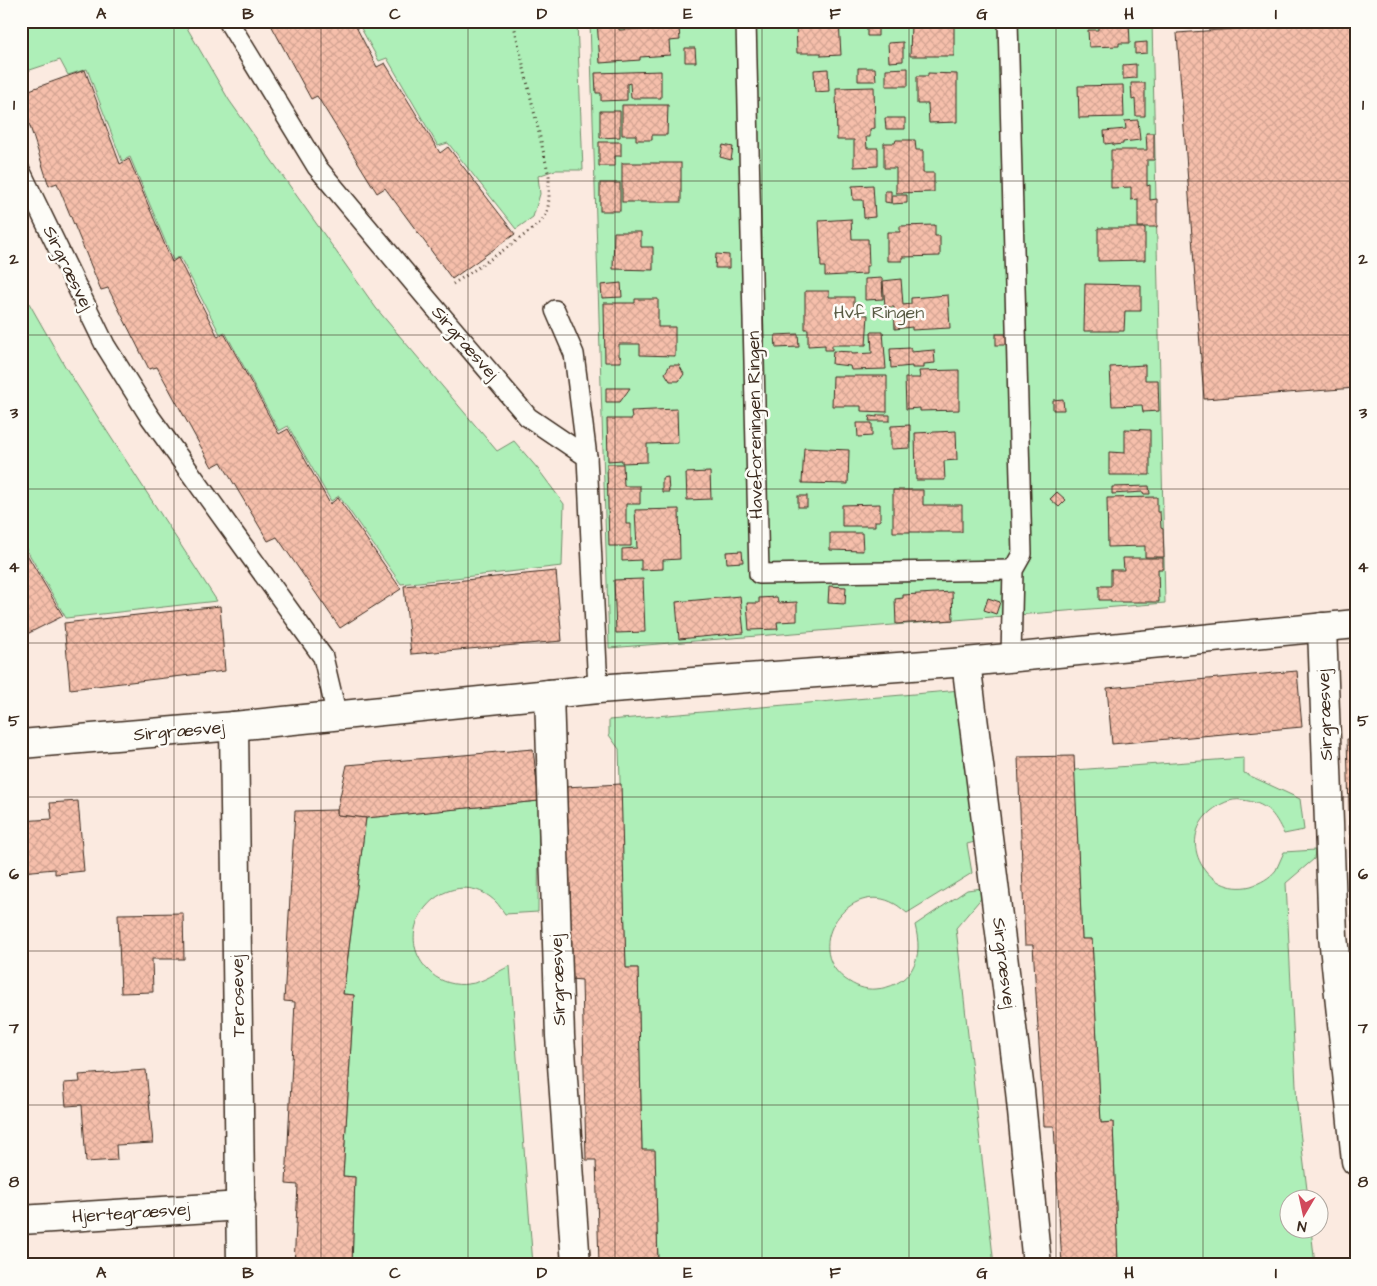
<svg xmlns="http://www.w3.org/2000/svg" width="1377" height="1286" viewBox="0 0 1377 1286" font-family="'Architects Daughter',sans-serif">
  <defs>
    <pattern id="building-cross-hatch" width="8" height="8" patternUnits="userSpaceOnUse" patternTransform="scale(1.25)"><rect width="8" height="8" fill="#f6bfab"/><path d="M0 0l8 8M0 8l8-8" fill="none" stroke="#d4a493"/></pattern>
  </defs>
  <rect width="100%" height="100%" fill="#fbeae0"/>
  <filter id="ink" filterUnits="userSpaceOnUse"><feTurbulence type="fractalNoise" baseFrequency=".02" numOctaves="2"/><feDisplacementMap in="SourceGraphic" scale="10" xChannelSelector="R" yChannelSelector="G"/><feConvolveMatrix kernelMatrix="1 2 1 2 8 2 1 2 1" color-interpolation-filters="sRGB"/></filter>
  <g filter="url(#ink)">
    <g fill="#aeefb8" stroke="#748c6b">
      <polygon points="21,21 183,21 229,100 376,308 497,451 514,441 538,469 564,504 562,566 401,584 339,496 331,501 288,426 279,431 225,332 220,334 180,257 173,260 130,157 122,161 87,69 68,75 60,60 21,73"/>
      <polygon points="357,21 577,21 583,170 555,170 538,176 540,194 533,217 516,229 448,143 438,146 387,58 379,61"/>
      <polygon points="590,21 1152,21 1165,603 609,648"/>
      <polygon points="21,289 66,368 217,601 66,618 21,540"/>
      <path d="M 961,690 L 979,841 L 967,844 L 972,873 L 907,913 C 903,910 899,906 895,904 C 850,878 801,946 845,979 C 855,986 864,990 876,989 C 890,988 904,982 912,969 C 920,955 919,942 915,925 L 967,890 L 982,888 L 984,895 L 956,928 L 994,1265 L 658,1265 L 655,1151 L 642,1150 L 638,968 L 626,968 L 619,749 L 609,735 L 609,720 Z"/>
      <path d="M 1244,758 L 1244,773 L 1300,799 L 1304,830 L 1284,834 C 1274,813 1267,803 1242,800 C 1231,798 1220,804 1211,811 C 1175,841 1207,897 1251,886 C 1260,883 1270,878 1276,870 C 1279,864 1281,858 1284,852 L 1315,850 L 1314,859 L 1286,883 L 1297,1106 L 1308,1198 L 1290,1198 L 1290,1228 L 1311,1229 L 1315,1265 L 1118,1265 L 1113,1122 L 1101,1123 L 1092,939 L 1082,939 L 1074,770 Z"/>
      <path d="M 539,801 L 538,912 L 505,914 C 502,910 499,905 496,902 C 451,858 381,929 432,974 C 441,982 456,986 468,984 C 483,983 496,972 510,966 L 533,1265 L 352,1265 L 355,1177 L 343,1176 L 354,995 L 343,994 L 366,818 Z"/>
    </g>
    <g fill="url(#building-cross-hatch)" stroke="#3b2a1e">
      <polygon points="269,21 353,21 377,67 385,63 440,153 448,147 515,234 452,279 385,188 377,193 317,96 311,99"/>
      <polygon points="597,21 619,21 619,30 679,27 680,40 669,41 670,55 640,57 640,60 600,63"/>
      <polygon points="796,21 839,21 841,55 821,56 821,53 797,53"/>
      <polygon points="1098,21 1129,21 1130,43 1119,43 1119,46 1089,47 1088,30 1098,30"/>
      <polygon points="1248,21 1356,21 1356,388 1204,399 1177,33 1249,28"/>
      <polygon points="878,22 878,36 867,36 867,23"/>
      <polygon points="911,23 954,23 954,56 910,56"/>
      <polygon points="903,42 903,61 889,62 888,43"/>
      <polygon points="1147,42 1147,53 1135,54 1135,43"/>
      <polygon points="685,48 695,48 696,62 685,62"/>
      <polygon points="1136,64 1136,78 1123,79 1123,65"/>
      <polygon points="858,68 875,68 876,81 858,81"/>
      <polygon points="908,68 908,86 886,86 886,69"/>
      <polygon points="828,69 829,91 815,92 814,70"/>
      <polygon points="85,70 120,164 129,159 172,262 178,258 218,337 224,333 279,434 288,429 330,504 338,498 401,589 340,628 277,537 268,541 221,462 212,467 157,367 149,369 108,288 101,290 57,183 49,186 21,98 21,93"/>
      <polygon points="661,71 661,98 631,98 630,83 627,84 627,100 601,101 601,93 596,93 595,73"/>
      <polygon points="928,73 957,74 957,122 929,123 928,104 917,104 917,76 928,76"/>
      <polygon points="1131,83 1145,83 1145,116 1136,116 1135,99 1132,100"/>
      <polygon points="1123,85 1124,117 1079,118 1078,86"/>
      <polygon points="874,87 875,128 870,129 870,137 866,137 867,148 878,148 878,166 854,167 854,140 837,140 836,88"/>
      <polygon points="622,105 668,105 667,135 652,135 652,140 636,140 636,135 622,135"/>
      <polygon points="600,111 620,111 620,137 600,138"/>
      <polygon points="885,118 905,118 905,129 886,129"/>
      <polygon points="1138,120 1140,140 1123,142 1123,144 1113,145 1113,143 1105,144 1104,131 1126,129 1125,121"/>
      <polygon points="1146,133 1154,133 1154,160 1147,160 1147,186 1150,185 1150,200 1157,199 1157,227 1138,227 1138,199 1131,200 1131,187 1111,188 1111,150 1147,150"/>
      <polygon points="896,140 915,140 916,150 923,150 923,173 934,173 934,192 896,193 896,168 884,168 884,143 895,143"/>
      <polygon points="599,142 621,142 621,156 615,156 615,166 599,166"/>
      <polygon points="723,145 733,147 731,160 720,157"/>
      <rect x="622" y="163" width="59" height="39"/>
      <rect x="600" y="183" width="20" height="28"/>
      <polygon points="873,185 875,217 864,218 863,200 853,200 852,186"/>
      <polygon points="885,191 891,191 891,203 885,202"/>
      <polygon points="892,195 907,195 907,203 892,204"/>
      <polygon points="851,219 852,239 868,239 869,266 866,266 866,274 825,276 825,267 821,267 819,221"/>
      <polygon points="935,225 935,236 940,236 940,256 902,257 902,261 887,261 887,232 900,232 900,226"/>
      <polygon points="1098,228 1145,228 1145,260 1098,261"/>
      <polygon points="614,232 641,232 641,247 653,247 653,270 613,269"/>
      <polygon points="716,254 729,255 729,268 715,268"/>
      <polygon points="882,278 883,299 865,300 865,279"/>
      <polygon points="901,279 903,305 911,304 911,298 948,295 950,328 912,330 912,327 895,329 894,307 885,307 883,281"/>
      <polygon points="621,283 622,297 602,298 601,285"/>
      <polygon points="1085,284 1141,285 1141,311 1125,311 1124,331 1084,331"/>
      <polygon points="805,291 829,291 829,297 854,297 854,314 868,315 866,345 832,345 832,350 825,350 825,345 808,346 808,329 805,329"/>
      <polygon points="635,299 658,299 658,327 675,327 675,356 640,355 640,344 619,344 619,356 621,357 621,362 605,362 604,303 635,303"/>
      <polygon points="871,332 883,332 886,369 851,370 850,366 832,364 833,351 852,352 852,354 872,353"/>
      <polygon points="798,334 799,347 776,348 775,335"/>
      <rect x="996" y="334" width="14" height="11"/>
      <polygon points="911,348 911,352 934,350 935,363 924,364 924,368 912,368 912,366 891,368 890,349"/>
      <polygon points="670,365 679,365 684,374 679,381 670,381 665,373"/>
      <polygon points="1145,365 1145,380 1158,380 1159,411 1143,412 1142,405 1112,406 1110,367"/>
      <polygon points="959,370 959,410 920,411 920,408 906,409 905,378 920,378 919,371"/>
      <polygon points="833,376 887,376 887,412 861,411 861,406 832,406"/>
      <polygon points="606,388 630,388 620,402 606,402"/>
      <polygon points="1063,399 1064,410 1053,410 1053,400"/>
      <polygon points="677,409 678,443 647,444 647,462 622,463 622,460 608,461 607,419 632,419 631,411"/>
      <polygon points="877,415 890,415 890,421 869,421 870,416 877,417"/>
      <polygon points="857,423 872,423 872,436 858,437"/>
      <polygon points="910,425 910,448 891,449 891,426"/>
      <polygon points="1125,429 1150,430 1150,475 1109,475 1109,452 1125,453"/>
      <polygon points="956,431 957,460 944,461 945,480 916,480 915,433"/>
      <polygon points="804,448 849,450 848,484 802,483"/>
      <polygon points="607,464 623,464 624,486 640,486 640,504 626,504 626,524 631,524 631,546 609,546"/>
      <polygon points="710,472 711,499 687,500 686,473"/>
      <polygon points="668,477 669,492 662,492 662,478"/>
      <polygon points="1149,486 1150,494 1144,494 1143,492 1112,494 1112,487"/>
      <polygon points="893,490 923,490 923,505 962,505 962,532 893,532"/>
      <polygon points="1057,492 1066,500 1059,507 1050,499"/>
      <rect x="798" y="496" width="9" height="11"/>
      <polygon points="1157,497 1157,512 1160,512 1161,528 1163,529 1164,557 1145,557 1145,546 1108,547 1107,498"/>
      <polygon points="880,504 880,521 875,521 875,526 842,526 842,505"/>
      <polygon points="679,509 680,559 663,560 663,569 641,570 641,560 622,561 622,549 637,548 635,510"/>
      <polygon points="830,533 862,533 863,551 830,550"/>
      <polygon points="21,544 63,616 21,637"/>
      <polygon points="742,551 743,562 727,563 726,552"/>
      <polygon points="1123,558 1163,558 1163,569 1158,569 1159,602 1111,602 1111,600 1099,600 1099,586 1111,586 1111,570 1124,570"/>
      <polygon points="556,571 562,641 411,654 404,586"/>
      <polygon points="643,579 645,632 616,633 614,580"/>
      <polygon points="829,586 846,587 845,604 828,603"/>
      <polygon points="952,592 953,620 896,624 895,599 903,598 903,595"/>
      <polygon points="740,596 744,633 679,639 676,602"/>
      <polygon points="777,597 778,603 797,602 797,621 777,622 778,629 749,630 747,603 759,603 759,598"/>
      <polygon points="988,598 1000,602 996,614 984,610"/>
      <polygon points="220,606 225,671 70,689 64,623"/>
      <polygon points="1297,671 1302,727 1112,744 1107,688"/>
      <polygon points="1347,739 1356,739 1356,921 1352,921"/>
      <polygon points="533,749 539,801 366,818 337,815 337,810 347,765"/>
      <polygon points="1074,756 1082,939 1092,939 1101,1123 1113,1122 1118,1265 1062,1265 1054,1126 1044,1126 1033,945 1025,945 1018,757"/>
      <polygon points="621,784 626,968 638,968 642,1150 655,1150 658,1265 599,1265 596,1160 586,1160 582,980 570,979 565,787"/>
      <polygon points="78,801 84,871 55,874 55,869 21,872 21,821 52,819 50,803"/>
      <polygon points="337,810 337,815 366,818 343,994 354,995 343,1176 355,1177 352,1265 294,1265 298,1185 286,1184 295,1002 284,1001 295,811"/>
      <polygon points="183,913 184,959 152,959 153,992 121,993 118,914"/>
      <polygon points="146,1070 153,1143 116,1145 117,1160 86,1162 82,1105 66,1106 64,1083 80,1082 79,1075"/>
      <polygon points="21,1110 25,1159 21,1159"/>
    </g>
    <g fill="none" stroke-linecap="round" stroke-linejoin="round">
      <g stroke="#3b2a1e" stroke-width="22">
        <g id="lane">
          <polyline points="228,21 317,167 429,301 528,417 587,457 598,689"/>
          <polyline points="746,21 759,574 1013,570"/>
          <polyline points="1008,21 1022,554 1013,570 1011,656"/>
          <polyline points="21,172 105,345 150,417 323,657 337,716"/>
          <polyline points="555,310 574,354 587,457"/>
        </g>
      </g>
      <g stroke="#3b2a1e" stroke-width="31">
        <g id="street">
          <polyline points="1322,627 1333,936 1356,1161"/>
          <polyline points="966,662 1020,1091 1037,1265"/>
          <polyline points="549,694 560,1036 576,1265"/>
          <polyline points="234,726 241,1265"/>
          <polyline points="21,1220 241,1206"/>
        </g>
      </g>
      <g stroke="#3b2a1e" stroke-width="31">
        <polyline id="secondary" points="21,744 234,726 598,689 966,662 1356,624"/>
      </g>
      <path stroke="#3b2a1e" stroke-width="3" stroke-dasharray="1 4" stroke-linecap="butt" d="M 453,284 C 468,274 541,227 546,215 C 550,203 549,189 549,176 L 513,21"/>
      <use href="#lane" stroke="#fdfcf7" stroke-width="19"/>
      <use href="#street" stroke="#fdfcf7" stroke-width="28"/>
      <use href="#secondary" stroke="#fdfcf7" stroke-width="28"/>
    </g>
  </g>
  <path fill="none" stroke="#3b2a1e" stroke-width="1" stroke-opacity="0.55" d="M 174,21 L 174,1265M 321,21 L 321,1265M 468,21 L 468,1265M 615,21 L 615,1265M 762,21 L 762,1265M 909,21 L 909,1265M 1056,21 L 1056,1265M 1203,21 L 1203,1265M 21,181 L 1356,181M 21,335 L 1356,335M 21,489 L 1356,489M 21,643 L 1356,643M 21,797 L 1356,797M 21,951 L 1356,951M 21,1105 L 1356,1105"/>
  <g text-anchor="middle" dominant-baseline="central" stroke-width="5" stroke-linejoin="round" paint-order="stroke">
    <g font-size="18" fill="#3b2a1e" stroke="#fdfcf7">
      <text transform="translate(68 268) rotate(64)">Sirgræsvej</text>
      <text transform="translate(465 343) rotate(49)">Sirgræsvej</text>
      <text transform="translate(755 425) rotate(-91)">Haveforeningen Ringen</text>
      <text transform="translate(1325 715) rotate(-92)">Sirgræsvej</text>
      <text transform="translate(179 731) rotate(-5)">Sirgræsvej</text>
      <text transform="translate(1004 963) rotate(83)">Sirgræsvej</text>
      <text transform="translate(558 980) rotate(-92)">Sirgræsvej</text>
      <text transform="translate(238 996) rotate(-91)">Terosevej</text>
      <text transform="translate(131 1213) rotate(-4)">Hjertegræsvej</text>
    </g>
    <g font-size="18" fill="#585b44" stroke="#fdfcf7">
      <text x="879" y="312">Hvf Ringen</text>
    </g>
  </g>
  <rect width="1377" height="1286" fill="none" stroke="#fdfcf7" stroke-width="55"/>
  <g transform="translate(1304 1214) rotate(189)"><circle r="24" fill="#fdfcf7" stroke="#afa8a0"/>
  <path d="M0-4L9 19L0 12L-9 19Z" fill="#d1495b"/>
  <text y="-8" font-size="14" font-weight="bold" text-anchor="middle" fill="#3b2a1e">N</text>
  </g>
  <rect x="28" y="28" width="1322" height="1230" fill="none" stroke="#3b2a1e" stroke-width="2"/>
  <g font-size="16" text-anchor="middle" font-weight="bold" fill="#3b2a1e">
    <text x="101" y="19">A</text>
    <text x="248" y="19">B</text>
    <text x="395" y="19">C</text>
    <text x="542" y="19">D</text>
    <text x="688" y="19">E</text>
    <text x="835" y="19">F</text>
    <text x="982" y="19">G</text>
    <text x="1129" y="19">H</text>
    <text x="1276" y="19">I</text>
    <text x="14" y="110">1</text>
    <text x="1363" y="110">1</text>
    <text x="14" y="264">2</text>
    <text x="1363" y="264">2</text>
    <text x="14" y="418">3</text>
    <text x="1363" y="418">3</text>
    <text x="14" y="572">4</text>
    <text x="1363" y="572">4</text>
    <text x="14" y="726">5</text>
    <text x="1363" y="726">5</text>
    <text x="14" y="879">6</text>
    <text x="1363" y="879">6</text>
    <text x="14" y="1033">7</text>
    <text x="1363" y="1033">7</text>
    <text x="14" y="1187">8</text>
    <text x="1363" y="1187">8</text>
    <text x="101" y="1278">A</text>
    <text x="248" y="1278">B</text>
    <text x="395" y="1278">C</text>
    <text x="542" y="1278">D</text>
    <text x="688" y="1278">E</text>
    <text x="835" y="1278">F</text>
    <text x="982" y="1278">G</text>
    <text x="1129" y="1278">H</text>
    <text x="1276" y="1278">I</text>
  </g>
</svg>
